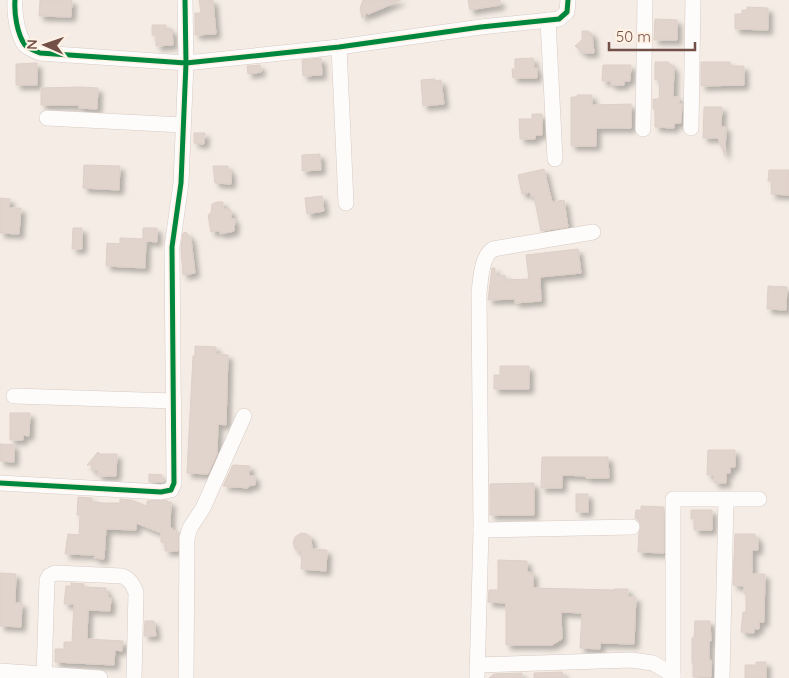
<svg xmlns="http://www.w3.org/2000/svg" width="789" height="678" viewBox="0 0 789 678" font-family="Quicksand,sans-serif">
  <defs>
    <filter id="shadow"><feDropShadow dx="4.5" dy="4.5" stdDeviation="2.5" flood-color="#0004"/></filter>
  </defs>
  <rect width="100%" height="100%" fill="#f5ede5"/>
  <g fill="#e1d4cd" stroke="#decfc7" filter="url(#shadow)">
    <polygon points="40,0 72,0 71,17 39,16"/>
    <polygon points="199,0 213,0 216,34 195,35 195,13 201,13"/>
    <polygon points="363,0 401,0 369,14 366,13 362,18 360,8"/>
    <polygon points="468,0 500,0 500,5 470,10"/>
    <polygon points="747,7 768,8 768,30 735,29 735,14 742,14 742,10 747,10"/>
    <polygon points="655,19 677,20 677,40 654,40"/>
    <polygon points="152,25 166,25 166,30 172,29 173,45 156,46 156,35 152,35"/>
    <polygon points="582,31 588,31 592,34 594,53 583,53 575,46 582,40"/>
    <polygon points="321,58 322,75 303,76 302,60"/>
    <polygon points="533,58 534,68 537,68 537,78 513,78 512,69 515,69 515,59"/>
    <polygon points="655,62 668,62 674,68 673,97 679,97 679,104 682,104 681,123 674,123 674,128 655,127 655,109 653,109 653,99 659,99 660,80 655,80"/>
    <polygon points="701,62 730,62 730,66 744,66 744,85 701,86"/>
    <polygon points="37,63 37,85 16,85 16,64"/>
    <polygon points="260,65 261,72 248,74 247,66"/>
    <polygon points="603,65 631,65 630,81 624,81 624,85 611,85 611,81 602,81"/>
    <polygon points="435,79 435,81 441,80 444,104 423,106 421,80"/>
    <polygon points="80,87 98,88 97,109 79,108 79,105 41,105 41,88"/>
    <polygon points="577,95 592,95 592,105 631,104 631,128 596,128 596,146 571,146 571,97 577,97"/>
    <polygon points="704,107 722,107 721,127 726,127 725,156 718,138 703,138"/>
    <polygon points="532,114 542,114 542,135 535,135 535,139 520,139 519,119 532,119"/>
    <polygon points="194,133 205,133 204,144 194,143"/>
    <polygon points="320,154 321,170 302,171 302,155"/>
    <polygon points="84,165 120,166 119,190 83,188"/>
    <polygon points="213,166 228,166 228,171 231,171 231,184 215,183"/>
    <polygon points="544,169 552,202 564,200 568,227 541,231 534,196 531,197 530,192 522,194 518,175"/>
    <polygon points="769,170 789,170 789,195 771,194 772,181 768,181"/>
    <polygon points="322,196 324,211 307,214 305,198"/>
    <polygon points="0,198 10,199 9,208 21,208 19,234 0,233"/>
    <polygon points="217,202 223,202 223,209 231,210 231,219 235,219 234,231 220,234 220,231 211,232 208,215 211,213 212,204"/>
    <polygon points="73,228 82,228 82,249 72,249"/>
    <polygon points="143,228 157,228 157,242 146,241 145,268 106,266 107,243 120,244 120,238 143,239"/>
    <polygon points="186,232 191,239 195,273 183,275 181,248 183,233"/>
    <polygon points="578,249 581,273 540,277 541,301 515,303 515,299 488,300 492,268 495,268 495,276 505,275 505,280 529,279 526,255"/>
    <polygon points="768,286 787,287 786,310 767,309"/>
    <polygon points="195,346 216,347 216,354 228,355 226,425 218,424 217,454 208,474 187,473 193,356 195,355"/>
    <polygon points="500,366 529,366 529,389 494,389 494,375 500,375"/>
    <polygon points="10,413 30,413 29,436 23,435 23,440 10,440"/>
    <polygon points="0,444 14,445 14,462 0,461"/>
    <polygon points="708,450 735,450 735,467 730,467 730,473 726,473 726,483 714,483 714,475 707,475"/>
    <polygon points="98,452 100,454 117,454 116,476 98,476 98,470 91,470 92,465 87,465"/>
    <polygon points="542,457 608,457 609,478 586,478 586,476 562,475 562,488 541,488"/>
    <polygon points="233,465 250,466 249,476 255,476 255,485 248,486 248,488 223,486"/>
    <polygon points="149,474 162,475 162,479 165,479 164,482 149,482"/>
    <polygon points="534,483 534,515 490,515 490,484"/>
    <rect x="576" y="494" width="12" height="18"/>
    <polygon points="78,497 92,498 91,502 102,503 120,503 120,499 131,500 147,506 147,501 148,501 167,500 167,502 171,502 170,527 179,534 178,551 165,551 165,543 161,542 161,533 136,523 136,530 106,529 104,559 94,558 95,555 65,554 68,534 79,535 80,515 77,515"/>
    <polygon points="641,506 664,507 664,553 638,552 639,533 641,526 639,520 635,518 636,510 641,510"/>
    <polygon points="691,510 712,510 712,530 694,530 694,519 691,519"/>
    <polygon points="301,533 307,534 311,538 312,549 327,550 326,571 301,569 302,553 295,549 293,543 295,537"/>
    <polygon points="735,534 755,534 755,538 758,538 758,550 752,550 752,574 765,574 764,622 759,622 759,629 754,629 754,633 741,632 743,612 746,612 746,594 744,594 744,586 733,585"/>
    <polygon points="498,560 527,561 527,572 533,573 533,588 614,590 614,589 628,589 628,597 636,597 634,644 600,643 600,649 580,648 582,613 561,612 562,639 552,645 506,645 506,603 488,602 489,590 498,590"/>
    <polygon points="0,573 16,574 15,603 22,603 21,627 0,626"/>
    <polygon points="71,583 84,584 83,587 106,588 105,592 108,593 108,598 111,598 110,611 88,610 87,639 123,641 122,651 115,650 114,665 55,662 55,649 64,649 64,642 72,642 74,604 64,604 66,586 71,586"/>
    <polygon points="145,621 154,621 156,636 144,636"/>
    <polygon points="695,621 710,621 711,641 709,641 709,661 711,660 711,677 693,677 693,663 692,663 692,638 694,638"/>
    <polygon points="756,662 766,662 766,678 745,678 745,665 756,665"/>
    <polygon points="562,672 565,678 534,678 534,673"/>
    <polygon points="522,673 522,678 489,678 494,674"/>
  </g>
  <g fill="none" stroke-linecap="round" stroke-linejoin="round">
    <g stroke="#d6cac4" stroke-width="16">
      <g id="minor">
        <path d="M 15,0 C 14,13 17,34 25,45 C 28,48 35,51 40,53 L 186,63 L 339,47 L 481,27 L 559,19 L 567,12 L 568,0"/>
        <polyline points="548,20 555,159"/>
        <polyline points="339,47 346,203"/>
        <polyline points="47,118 183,125"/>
        <polyline points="691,128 693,0"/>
        <polyline points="643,129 645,0"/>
        <polyline points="14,396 174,401"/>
        <polyline points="0,483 161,492 171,490 174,483 172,247 181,183 186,63 185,0"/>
        <polyline points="481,530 632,527"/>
        <polyline points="477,665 631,660 653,663 673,675"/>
        <polyline points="0,671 100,678"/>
        <path d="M 44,678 L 47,580 L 49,576 L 55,573 L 122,576 C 130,579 132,584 136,592 L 134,678"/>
        <polyline points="186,678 187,538 190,528 203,508 244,416"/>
        <path d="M 477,678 L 481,530 L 479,292 C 481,279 481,257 493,249 L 593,232"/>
        <polyline points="673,678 673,499 759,499"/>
        <polyline points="722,678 726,500"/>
      </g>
    </g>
    <use href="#minor" stroke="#fefcfb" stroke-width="15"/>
    <g stroke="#fff1e4" stroke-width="8">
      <g id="cycleway">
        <path d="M 15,0 C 14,13 17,34 25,45 C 28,48 35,51 40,53 L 186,63 L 339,47 L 481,27 L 559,19 L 567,12 L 568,0"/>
        <polyline points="0,483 161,492 171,490 174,483 172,247 181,183 186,63 185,0"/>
      </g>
    </g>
    <use href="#cycleway" stroke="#00873e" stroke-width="5"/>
  </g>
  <g transform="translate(45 45) rotate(272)" stroke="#fff1e4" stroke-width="4" paint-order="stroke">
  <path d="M0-4L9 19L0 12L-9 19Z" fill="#725047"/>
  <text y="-8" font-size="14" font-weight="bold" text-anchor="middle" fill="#725047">N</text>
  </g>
  <path d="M609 42v8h86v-8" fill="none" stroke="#725047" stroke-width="2.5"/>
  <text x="616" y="42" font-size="15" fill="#725047" stroke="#fff1e4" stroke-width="4" paint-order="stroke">50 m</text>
</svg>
